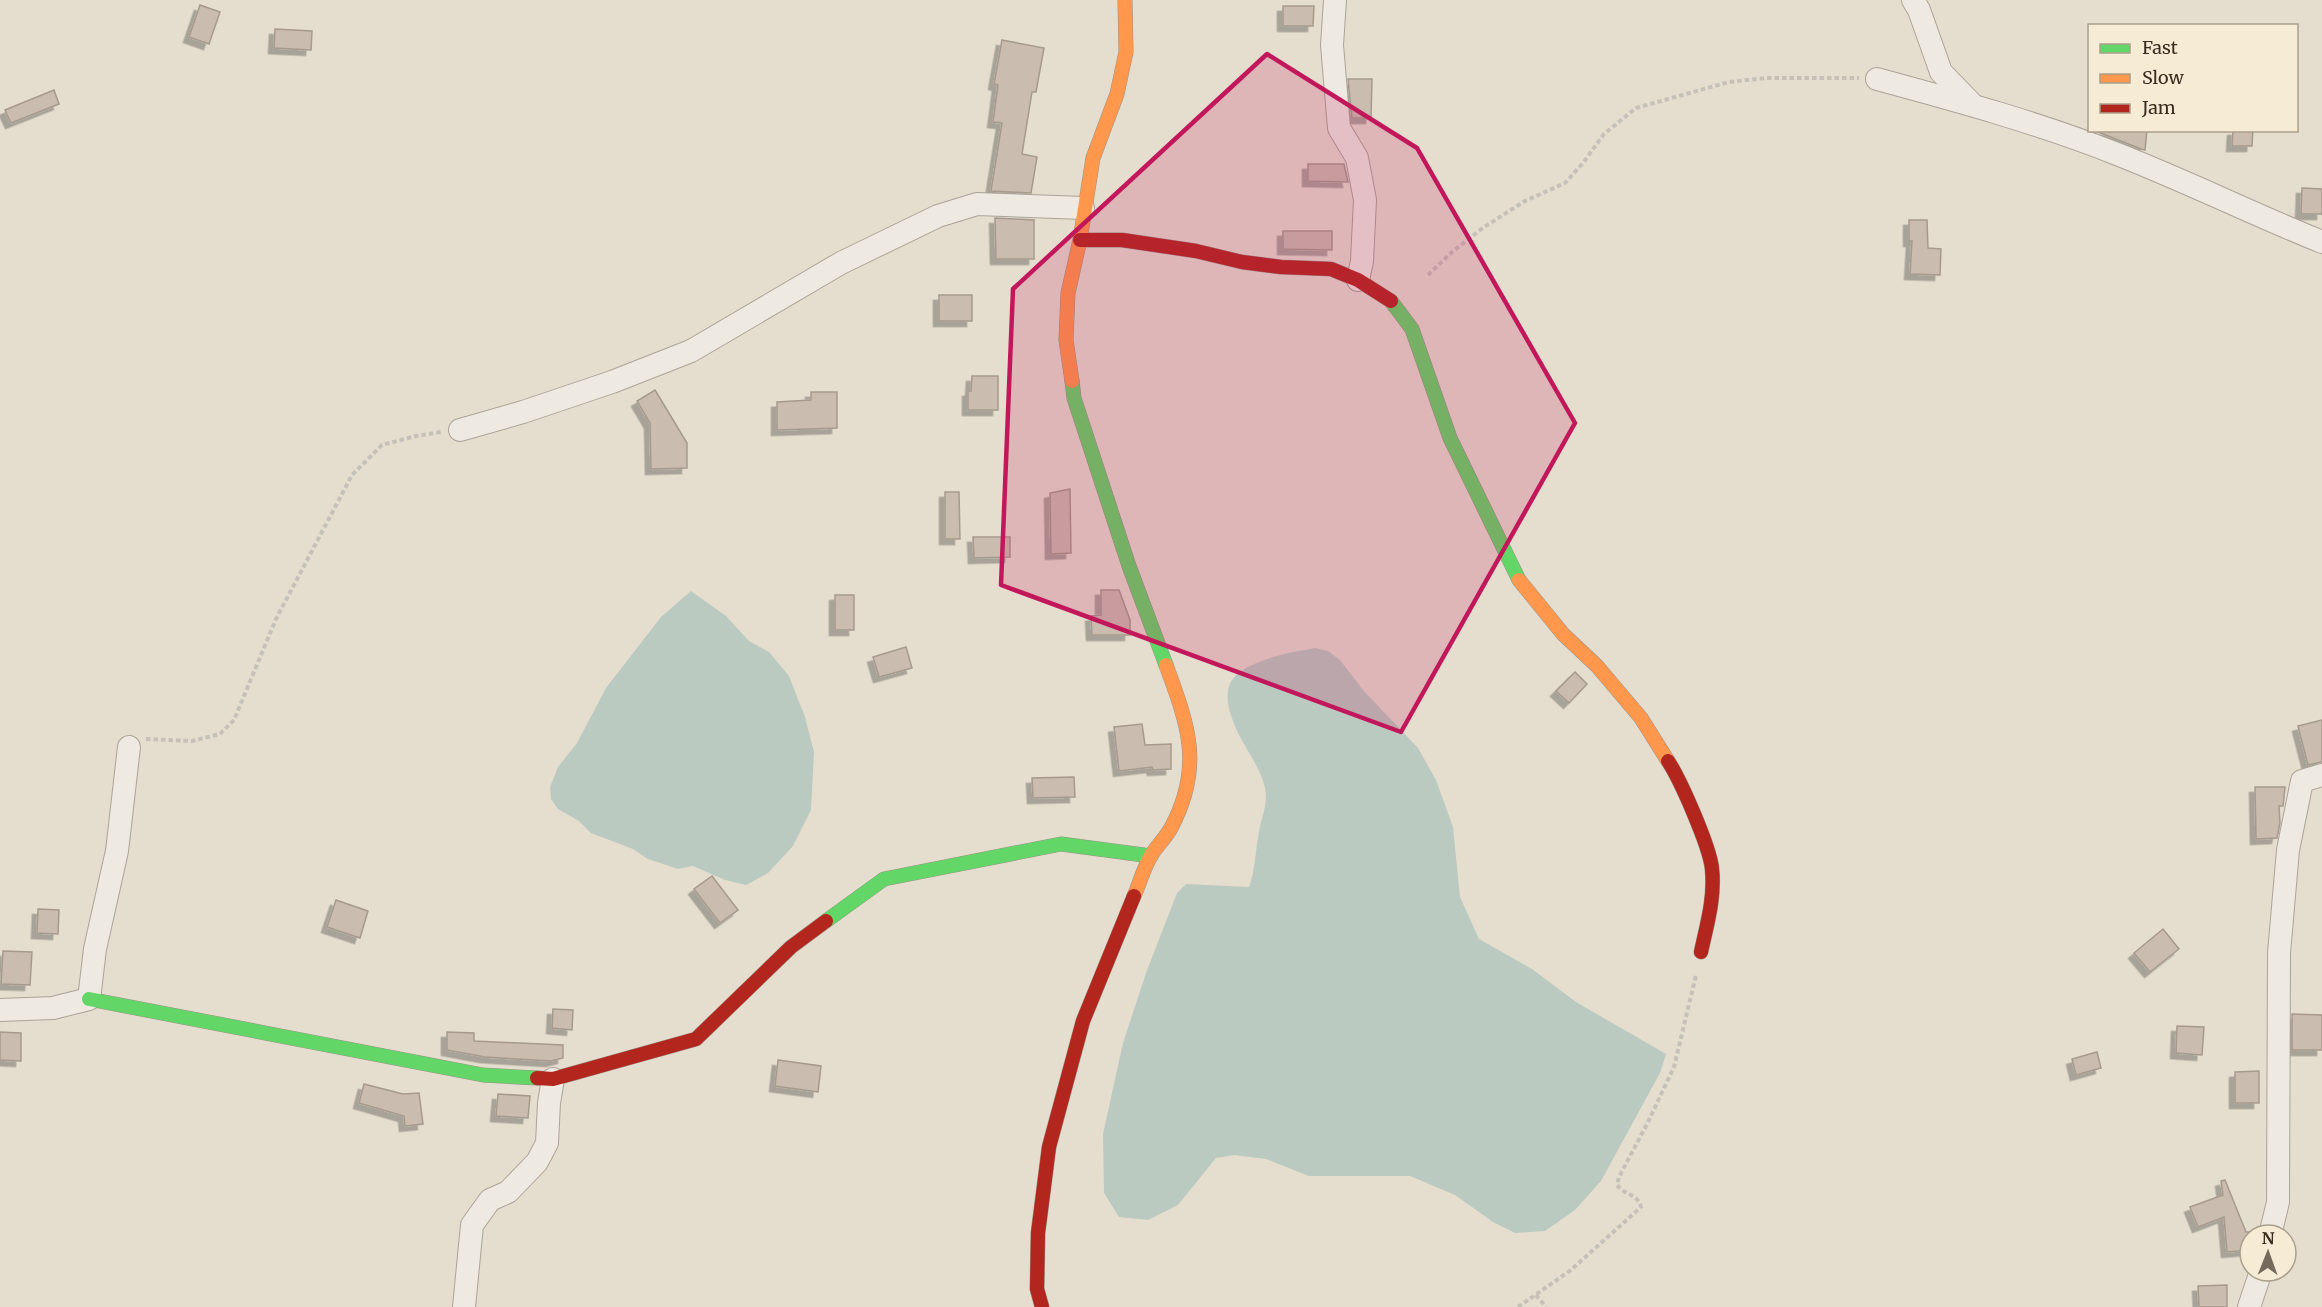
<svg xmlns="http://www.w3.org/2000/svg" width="2322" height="1307" viewBox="0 0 2322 1307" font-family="Merriweather,serif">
  <defs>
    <filter id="shadow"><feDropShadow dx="-5.5" dy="5.5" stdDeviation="0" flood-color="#0004"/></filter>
  </defs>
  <rect width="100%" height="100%" fill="#e5decf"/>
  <g fill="#bacac0">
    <polygon points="691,591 726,616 749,641 769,652 789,676 805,717 814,752 811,810 793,846 768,873 746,885 725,880 693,866 678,869 648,859 633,849 591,833 579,821 558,809 551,799 550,787 558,767 577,743 606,688 661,617"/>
    <path d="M 1315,648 L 1328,651 L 1340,660 L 1363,690 L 1418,748 L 1436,780 L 1453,827 L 1460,897 L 1479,939 L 1532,969 L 1576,1002 L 1666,1054 L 1660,1073 L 1601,1181 L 1575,1210 L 1545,1231 L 1515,1233 L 1493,1222 L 1455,1195 L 1410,1176 L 1309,1176 L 1266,1159 L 1234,1155 L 1216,1158 L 1178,1205 L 1148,1220 L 1119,1217 L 1104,1193 L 1103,1134 L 1123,1043 L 1146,973 L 1177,893 L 1186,884 L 1249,887 C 1255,871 1255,855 1258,838 C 1260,819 1270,803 1264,784 C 1258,763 1243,746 1235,726 C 1230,714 1225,699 1229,686 C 1238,661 1292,652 1315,648 Z"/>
  </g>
  <g fill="#cabcaf" stroke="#a69a8e" stroke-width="1.5" filter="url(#shadow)">
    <polygon points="200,5 220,12 209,44 189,37"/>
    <polygon points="1283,6 1314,6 1313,26 1283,26"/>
    <polygon points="275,29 312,31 311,50 274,48"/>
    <polygon points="1002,40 1044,48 1036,92 1032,92 1022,154 1037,157 1031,193 991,191 1002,123 993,122 998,85 994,84"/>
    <polygon points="1348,79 1372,79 1371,118 1352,118"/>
    <polygon points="54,90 59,104 11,123 5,110"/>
    <polygon points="2093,130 2147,130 2145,150 2141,149"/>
    <polygon points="2233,130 2253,130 2252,146 2232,146"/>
    <polygon points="1308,164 1344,164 1348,182 1308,181"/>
    <polygon points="2302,188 2322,189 2322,214 2301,214"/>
    <polygon points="995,218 1034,220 1034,259 996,259"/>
    <polygon points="1909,220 1927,220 1928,248 1941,249 1940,275 1910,274 1912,241 1909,241"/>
    <polygon points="1283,231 1332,231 1332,250 1283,249"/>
    <rect x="939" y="295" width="33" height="26"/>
    <polygon points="972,376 998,376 998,410 968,410 968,391 971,391"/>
    <polygon points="655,390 687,443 687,468 651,469 650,423 637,401"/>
    <polygon points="811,392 837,392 837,428 777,430 777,402 811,400"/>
    <polygon points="1070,489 1071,553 1051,554 1050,493"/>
    <polygon points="945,492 959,492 960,539 945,539"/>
    <polygon points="973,537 1010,537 1010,557 974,558"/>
    <polygon points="1101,590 1119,590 1130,620 1130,635 1092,635 1091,616 1101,615"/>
    <rect x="835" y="595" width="19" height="35"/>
    <polygon points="906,647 912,668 879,677 873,657"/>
    <polygon points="1575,672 1587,684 1569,703 1556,691"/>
    <polygon points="2322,720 2322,762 2308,765 2298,726"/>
    <polygon points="1142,724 1145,745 1171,744 1171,769 1153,770 1152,767 1119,771 1114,727"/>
    <polygon points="1074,777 1075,797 1033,798 1032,778"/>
    <polygon points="2255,787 2285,787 2283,806 2279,806 2280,823 2277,838 2256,839"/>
    <polygon points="712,876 738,910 720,923 694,889"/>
    <polygon points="336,900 368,911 360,938 327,927"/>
    <polygon points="38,909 59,910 58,934 37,933"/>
    <polygon points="2163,929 2179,949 2150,972 2134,953"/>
    <polygon points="3,951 32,952 30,985 1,984"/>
    <polygon points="553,1009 573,1010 572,1030 552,1028"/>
    <polygon points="2292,1014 2322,1015 2322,1050 2292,1050"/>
    <polygon points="2177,1026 2204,1027 2202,1055 2176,1053"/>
    <polygon points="0,1032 21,1033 21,1061 0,1060"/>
    <polygon points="447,1032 474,1033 474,1041 563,1045 563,1058 551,1061 485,1057 447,1050"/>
    <polygon points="2097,1052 2101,1068 2076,1075 2072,1059"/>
    <polygon points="778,1060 821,1066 818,1092 775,1086"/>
    <polygon points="2259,1071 2259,1103 2235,1103 2235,1072"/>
    <polygon points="364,1084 403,1094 419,1093 423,1124 405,1126 404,1116 359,1103"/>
    <polygon points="498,1094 530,1096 528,1118 496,1116"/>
    <polygon points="2225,1180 2246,1232 2250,1232 2250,1250 2227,1252 2224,1217 2198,1227 2190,1207 2223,1195 2221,1181"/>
    <polygon points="2227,1285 2227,1307 2199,1307 2198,1286"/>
  </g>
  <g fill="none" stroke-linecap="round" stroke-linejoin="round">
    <g stroke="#aba398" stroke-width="24">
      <g id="street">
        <polyline points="1335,0 1332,45 1339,128 1357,158 1365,200 1362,261 1358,280"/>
        <polyline points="1913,0 1919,10 1941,72 1971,103"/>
        <path d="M 1877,79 C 1958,101 2039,123 2117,154 C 2186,181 2253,214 2322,242"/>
        <polyline points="460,430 523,412 612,382 691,351 841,263 938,216 977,204 1083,208"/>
        <polyline points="0,1010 53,1008 89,999 95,949 117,851 129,747"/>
        <polyline points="2270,1235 2278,1202 2279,953 2288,850 2302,781 2322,775"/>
        <polyline points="464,1307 472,1225 490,1200 508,1192 537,1162 547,1143 549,1103 553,1079"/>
        <polyline points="2249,1307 2261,1271"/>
      </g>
    </g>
    <g stroke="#9b9388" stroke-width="15">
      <g id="fast">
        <polyline points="1391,301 1412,329 1450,438 1519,580"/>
        <polyline points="1072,381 1074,398 1129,566 1166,665"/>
        <polyline points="826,921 884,879 1061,844 1151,856"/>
        <polyline points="89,999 483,1075 537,1078"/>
      </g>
    </g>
    <g stroke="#9b9388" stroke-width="15">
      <g id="slow">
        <polyline points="1072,381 1066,340 1068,293 1080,240 1093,158 1117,94 1126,52 1125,0"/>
        <polyline points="1519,580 1563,634 1597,666 1641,718 1668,761"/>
        <path d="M 1134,896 C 1140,883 1144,866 1152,854 C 1158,845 1166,837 1171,828 C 1204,766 1188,725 1166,665"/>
      </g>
    </g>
    <g stroke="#9b9388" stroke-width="15">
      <g id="jam">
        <polyline points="1080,240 1122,240 1196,251 1242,262 1281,267 1331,269 1358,280 1391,301"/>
        <path d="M 1668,761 C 1681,781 1710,847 1712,869 C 1715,898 1707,924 1701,952"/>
        <polyline points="537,1078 553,1079 696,1039 791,947 826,921"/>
        <polyline points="1042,1307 1037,1289 1038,1233 1049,1147 1083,1021 1134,896"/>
      </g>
    </g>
    <g stroke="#c6c1b8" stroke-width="4" stroke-dasharray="4.5 3" stroke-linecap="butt">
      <polyline points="1428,275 1452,252 1484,227 1525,201 1565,183 1583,163 1604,134 1636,108 1729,82 1766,78 1859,78"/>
      <polyline points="146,739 192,741 220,734 234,720 276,619 352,475 382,445 416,436 441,432"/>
      <polyline points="1536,1295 1546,1307"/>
      <path d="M 1518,1307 L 1571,1270 L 1641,1207 C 1638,1194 1624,1195 1617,1185 L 1619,1177 L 1648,1122 L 1674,1067 L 1696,975"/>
    </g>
    <use href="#street" stroke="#eee9e1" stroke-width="22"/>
    <use href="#fast" stroke="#63d668" stroke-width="14"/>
    <use href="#slow" stroke="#ff974d" stroke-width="14"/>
    <use href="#jam" stroke="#b3261e" stroke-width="14"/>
  </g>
  <path fill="#c2185b" fill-opacity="0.2" stroke="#c2185b" stroke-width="4.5" stroke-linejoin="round" d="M 1267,54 L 1417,148 L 1575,423 L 1401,732 L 1001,585 L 1013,289 Z"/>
  <rect x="2088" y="24" width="210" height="108" fill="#f6ecd5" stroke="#ab9f8c" stroke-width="1.5"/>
  <rect x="2100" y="44" width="30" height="9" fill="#63d668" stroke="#ab9f8c" stroke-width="1.5"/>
  <text x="2142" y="54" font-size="18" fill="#3b2c1f">Fast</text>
  <rect x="2100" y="74" width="30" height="9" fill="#ff974d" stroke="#ab9f8c" stroke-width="1.5"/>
  <text x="2142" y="84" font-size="18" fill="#3b2c1f">Slow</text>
  <rect x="2100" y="104" width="30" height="9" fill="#b3261e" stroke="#ab9f8c" stroke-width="1.5"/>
  <text x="2142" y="114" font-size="18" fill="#3b2c1f">Jam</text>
  <g transform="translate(2268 1253) rotate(1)"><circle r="28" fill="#f6ecd5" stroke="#ab9f8c" stroke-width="1.5"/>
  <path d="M0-4.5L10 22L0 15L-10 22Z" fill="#766a5d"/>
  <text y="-9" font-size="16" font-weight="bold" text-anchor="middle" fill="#3b2c1f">N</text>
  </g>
</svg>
